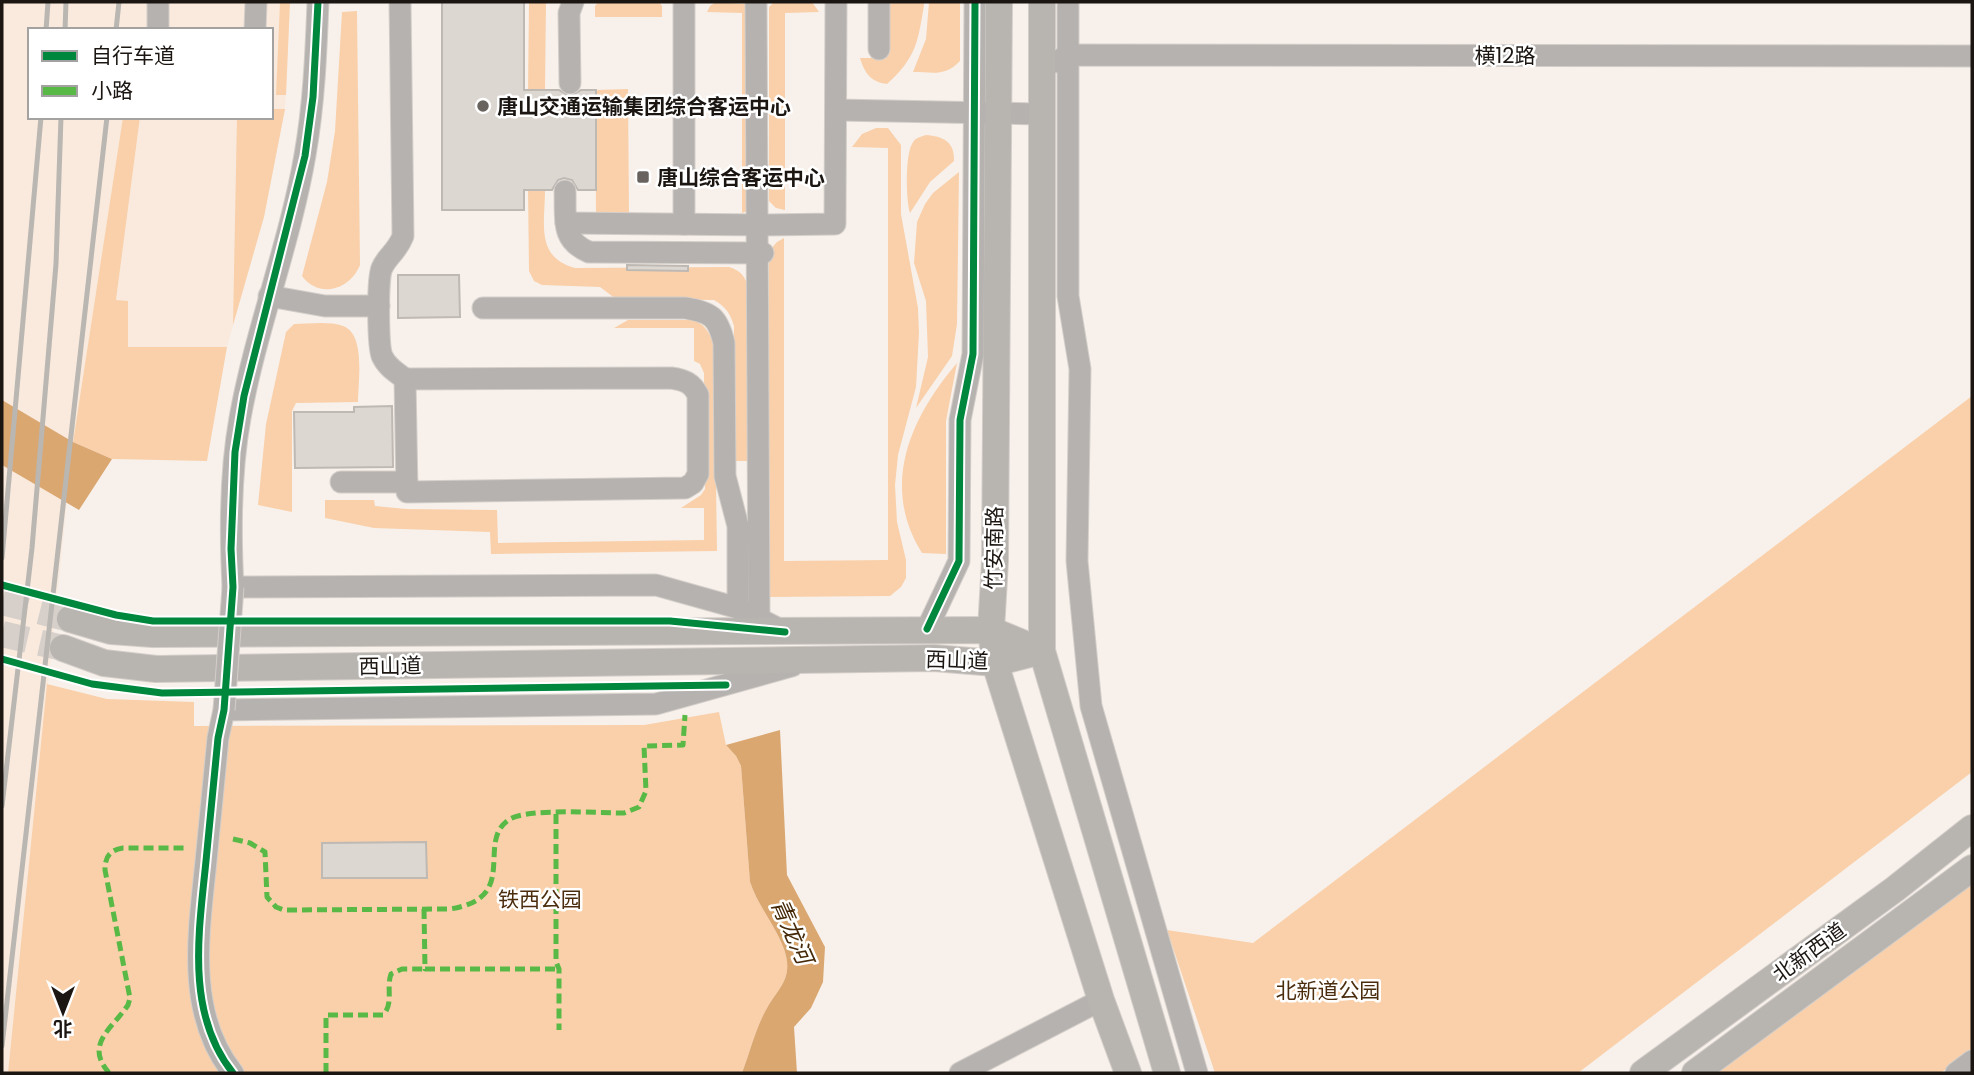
<svg xmlns="http://www.w3.org/2000/svg" width="1974" height="1075" viewBox="0 0 1974 1075" font-family="Poppins,'Noto Sans SC',sans-serif">
  <rect width="100%" height="100%" fill="#f8f1eb"/>
  <polygon fill="#f9eadd" points="2,2 290,2 285,109 264,217 227,347 127,347 128,302 116,300 140,117 271,117 271,30 30,30 30,117 123,117 73,442 8,1073 2,1073"/>
  <g fill="#f9d0aa">
    <polygon points="280,2 290,2 286,95 276,95"/>
    <polygon points="529,2 546,2 545,90 528,90"/>
    <polygon points="598,2 659,2 662,6 662,17 595,17 595,6"/>
    <polygon points="716,2 746,4 747,211 742,213 742,13 707,12 710,6"/>
    <polygon points="774,2 812,2 819,12 785,13 785,210 776,208 769,201 769,7"/>
    <path d="M 889,2 L 924,2 L 924,5 C 918,42 916,58 887,84 C 871,82 865,74 860,58 L 887,58 L 887,14 Z"/>
    <path d="M 929,2 L 960,2 L 960,61 C 945,77 933,72 913,72 L 926,39 Z"/>
    <path d="M 357,11 L 360,265 C 350,290 319,299 302,276 L 327,182 L 335,131 L 342,12 Z"/>
    <polygon points="628,89 629,213 596,213 595,90"/>
    <polygon points="271,109 285,109 264,217 233,325 237,117 271,117"/>
    <polygon points="123,117 140,117 116,300 128,301 128,347 227,347 207,461 112,459 73,442"/>
    <polygon points="876,128 888,128 901,145 901,214 918,308 919,333 916,387 898,455 895,485 897,522 906,560 906,578 901,587 890,596 769,597 769,251 777,242 784,238 784,561 888,560 888,148 852,147 862,134"/>
    <path d="M 926,135 C 943,136 955,142 954,161 L 930,182 L 910,213 C 906,200 905,156 912,144 C 915,138 919,137 926,135 Z"/>
    <polygon points="959,172 957,324 952,356 916,408 928,357 926,301 914,263 917,222 925,204 933,193"/>
    <path d="M 528,190 L 545,190 C 545,223 535,257 575,268 L 729,267 C 742,271 745,277 749,289 L 749,461 L 733,461 L 734,326 C 730,313 726,307 714,300 L 616,299 L 600,287 L 542,285 L 534,281 L 529,271 Z"/>
    <path d="M 628,320 L 694,320 C 706,326 709,332 714,345 L 717,551 L 491,554 L 490,532 L 374,528 L 325,518 L 325,500 L 374,500 L 375,506 L 406,509 L 497,510 L 498,543 L 704,540 L 704,508 L 681,508 L 701,495 L 705,489 L 704,373 L 700,364 L 694,361 L 694,328 L 614,328 Z"/>
    <path d="M 294,324 C 309,324 329,321 343,326 C 366,334 358,382 358,402 L 296,403 L 292,411 L 292,512 L 258,505 L 266,424 L 286,332 Z"/>
    <path d="M 957,363 L 946,421 L 946,554 L 922,553 C 880,486 910,418 957,363 Z"/>
    <polygon points="1972,396 1972,772 1578,1073 1215,1073 1167,930 1253,943"/>
    <path d="M 47,684 L 107,699 L 194,702 L 194,726 L 644,725 L 719,712 L 726,745 L 736,756 L 741,766 L 750,882 C 758,906 775,925 784,949 C 794,978 779,987 767,1008 C 756,1027 750,1052 742,1073 L 8,1073 Z"/>
    <polygon points="1972,876 1972,1049 1941,1073 1712,1073"/>
  </g>
  <g fill="#daa771">
    <polygon points="2,400 73,442 112,459 79,510 2,465"/>
    <path d="M 780,730 L 787,875 L 825,947 L 823,982 L 811,1008 L 794,1027 L 797,1073 L 742,1073 C 750,1052 756,1027 767,1008 C 779,987 794,978 784,949 C 775,925 758,906 750,882 L 741,766 L 736,756 L 726,745 Z"/>
  </g>
  <g fill="#ddd7d2" stroke="#bfb9b4" stroke-width="2">
    <polygon points="442,2 524,2 524,90 559,90 570,96 581,90 596,90 596,190 578,190 572,180 564,178 558,180 552,190 524,190 524,210 442,210"/>
    <polygon points="627,265 688,266 688,271 627,270"/>
    <polygon points="398,275 459,275 460,317 398,318"/>
    <polygon points="392,406 393,467 295,468 294,412 354,412 354,407"/>
    <polygon points="426,842 427,878 322,878 322,843"/>
  </g>
  <g fill="none" stroke-linecap="round" stroke-linejoin="round">
    <g stroke="#d7d0ca" stroke-width="26" stroke-dasharray="26 13" stroke-linecap="butt">
      <polyline points="2,602 70,619"/>
      <polyline points="2,634 63,648"/>
    </g>
    <g stroke="#d4cec9" stroke-width="23">
      <g id="minor">
        <path d="M 318,2 C 316,53 314,104 305,155 C 290,243 256,329 240,418 C 230,473 230,531 233,587 L 656,585 L 738,608 L 785,632"/>
        <path d="M 400,2 L 403,236 C 397,252 387,256 382,268 C 377,278 378,346 382,356 C 387,367 396,372 405,379"/>
        <polyline points="684,2 684,224"/>
        <polyline points="756,2 759,617"/>
        <polyline points="1068,2 1068,296 1080,369 1077,561 1091,706 1197,1073"/>
        <polyline points="158,30 158,2"/>
        <polyline points="255,30 256,2"/>
        <polyline points="879,49 879,2"/>
        <polyline points="1056,62 1068,55 1972,56"/>
        <polyline points="570,83 569,13 573,2"/>
        <polyline points="836,110 1042,114"/>
        <path d="M 565,191 C 566,218 560,240 589,252 L 763,253"/>
        <polyline points="566,223 763,225 835,224 836,2"/>
        <polyline points="269,296 325,306 379,306"/>
        <path d="M 483,308 L 685,308 C 711,312 718,317 724,343 L 725,476 L 738,526 L 738,608"/>
        <path d="M 671,378 C 685,380 692,383 698,395 L 698,474 L 693,483 L 685,488 L 407,492 L 405,379 Z"/>
        <polyline points="341,482 407,482"/>
        <polyline points="927,629 959,561 960,420 973,354 975,2"/>
        <path d="M 233,1073 C 185,1013 199,931 206,861 C 210,820 214,779 218,738 L 224,710 L 656,704 L 792,666"/>
        <polyline points="960,1073 1101,1000"/>
        <polyline points="1956,1073 1972,1061"/>
      </g>
    </g>
    <g stroke="#d4cec9" stroke-width="28">
      <g id="major">
        <polyline points="999,2 995,561 991,630 995,663 1101,1000 1128,1073"/>
        <polyline points="1042,2 1042,651 1167,1073"/>
        <polyline points="70,619 111,631 153,634 991,630 1042,651"/>
        <polyline points="63,648 104,663 156,669 934,658 995,663 1042,651"/>
        <polyline points="1643,1073 1895,889 1972,828"/>
        <polyline points="1695,1073 1972,868"/>
      </g>
    </g>
    <use href="#minor" stroke="#b5b2b0" stroke-width="21"/>
    <use href="#major" stroke="#b8b4b0" stroke-width="26"/>
    <g stroke="#bab6b2" stroke-width="5">
      <polyline points="46,30 48,2"/>
      <polyline points="65,30 66,2"/>
      <polyline points="116,30 119,2"/>
      <polyline points="2,558 41,117"/>
      <polyline points="2,806 32,548 56,264 61,117"/>
      <polyline points="2,1046 107,117"/>
    </g>
    <g stroke="#d4cec9" stroke-width="23" stroke-linecap="butt">
      <polyline id="minor-bridge" points="224,710 233,587"/>
    </g>
    <use href="#minor-bridge" stroke="#b5b2b0" stroke-width="21"/>
    <g stroke="#58b947" stroke-width="5" stroke-dasharray="10 5" stroke-linecap="butt">
      <polyline points="556,814 556,962 559,969 559,1030"/>
      <path d="M 233,839 L 250,843 L 265,852 L 267,897 L 276,907 L 284,910 L 450,909 C 522,898 474,841 510,819 C 529,808 599,813 624,813 L 639,807 L 646,791 L 644,746 L 683,745 L 685,715"/>
      <polyline points="424,909 425,969 559,969"/>
      <path d="M 109,1073 C 84,1044 112,1029 128,1005 L 130,998 L 105,870 C 105,856 110,850 123,848 L 187,848"/>
      <path d="M 326,1073 L 326,1015 L 383,1015 C 394,1004 386,988 391,974 L 402,969 L 425,969"/>
    </g>
    <g stroke="#fff" stroke-width="11">
      <g id="cycleway">
        <polyline points="2,585 116,615 153,621 670,621 785,632"/>
        <polyline points="927,629 959,561 960,420 973,354 975,2"/>
        <polyline points="2,659 92,684 162,693 726,685"/>
        <path d="M 233,1073 C 185,1013 199,931 206,861 C 210,820 214,779 218,738 L 224,710 L 233,587 L 231,549 L 235,452 L 244,396 L 305,156 L 313,97 L 318,2"/>
      </g>
    </g>
    <use href="#cycleway" stroke="#00873e" stroke-width="7"/>
  </g>
  <g fill="#68635e" stroke="#fff" stroke-width="2.5">
    <circle cx="483" cy="106" r="7"/>
    <rect x="636" y="170" width="14" height="14" rx="3.5"/>
  </g>
  <g text-anchor="middle" dominant-baseline="central" stroke-width="5" stroke-linejoin="round" paint-order="stroke">
    <g font-size="21" fill="#1b1612" stroke="#fff">
      <text x="1505" y="55">横12路</text>
      <text transform="translate(994 548) rotate(-89)">竹安南路</text>
      <text transform="translate(957 660) rotate(2)">西山道</text>
      <text transform="translate(390 666) rotate(-1)">西山道</text>
      <text transform="translate(1809 952) rotate(-36)">北新西道</text>
    </g>
    <g font-size="21" font-weight="bold" fill="#1b1612" stroke="#fff" text-anchor="start">
      <text x="497" y="106">唐山交通运输集团综合客运中心</text>
      <text x="657" y="177">唐山综合客运中心</text>
    </g>
    <g font-size="21" fill="#4b2d0e" stroke="#fff">
      <text x="540" y="899">铁西公园</text>
      <text x="1328" y="990">北新道公园</text>
    </g>
    <g font-size="23" font-style="italic" fill="#452808" stroke="#fff">
      <text transform="translate(792 931) rotate(66)">青龙河</text>
    </g>
  </g>
  <rect width="1974" height="1075" fill="none" stroke="#1b1612" stroke-width="7"/>
  <rect x="28" y="28" width="245" height="91" fill="#ffffff" stroke="#a4a2a0" stroke-width="2"/>
  <rect x="42" y="51" width="35" height="10" fill="#00873e" stroke="#a4a2a0" stroke-width="2"/>
  <text x="91" y="63" font-size="21" fill="#1b1612">自行车道</text>
  <rect x="42" y="86" width="35" height="10" fill="#58b947" stroke="#a4a2a0" stroke-width="2"/>
  <text x="91" y="98" font-size="21" fill="#1b1612">小路</text>
  <g transform="translate(63 1012) rotate(180)" stroke="#ffffff" stroke-width="5" paint-order="stroke">
  <path d="M0-5L12 26L0 18L-12 26Z" fill="#1b1612"/>
  <text y="-10" font-size="19" font-weight="bold" text-anchor="middle" fill="#1b1612">北</text>
  </g>
</svg>
